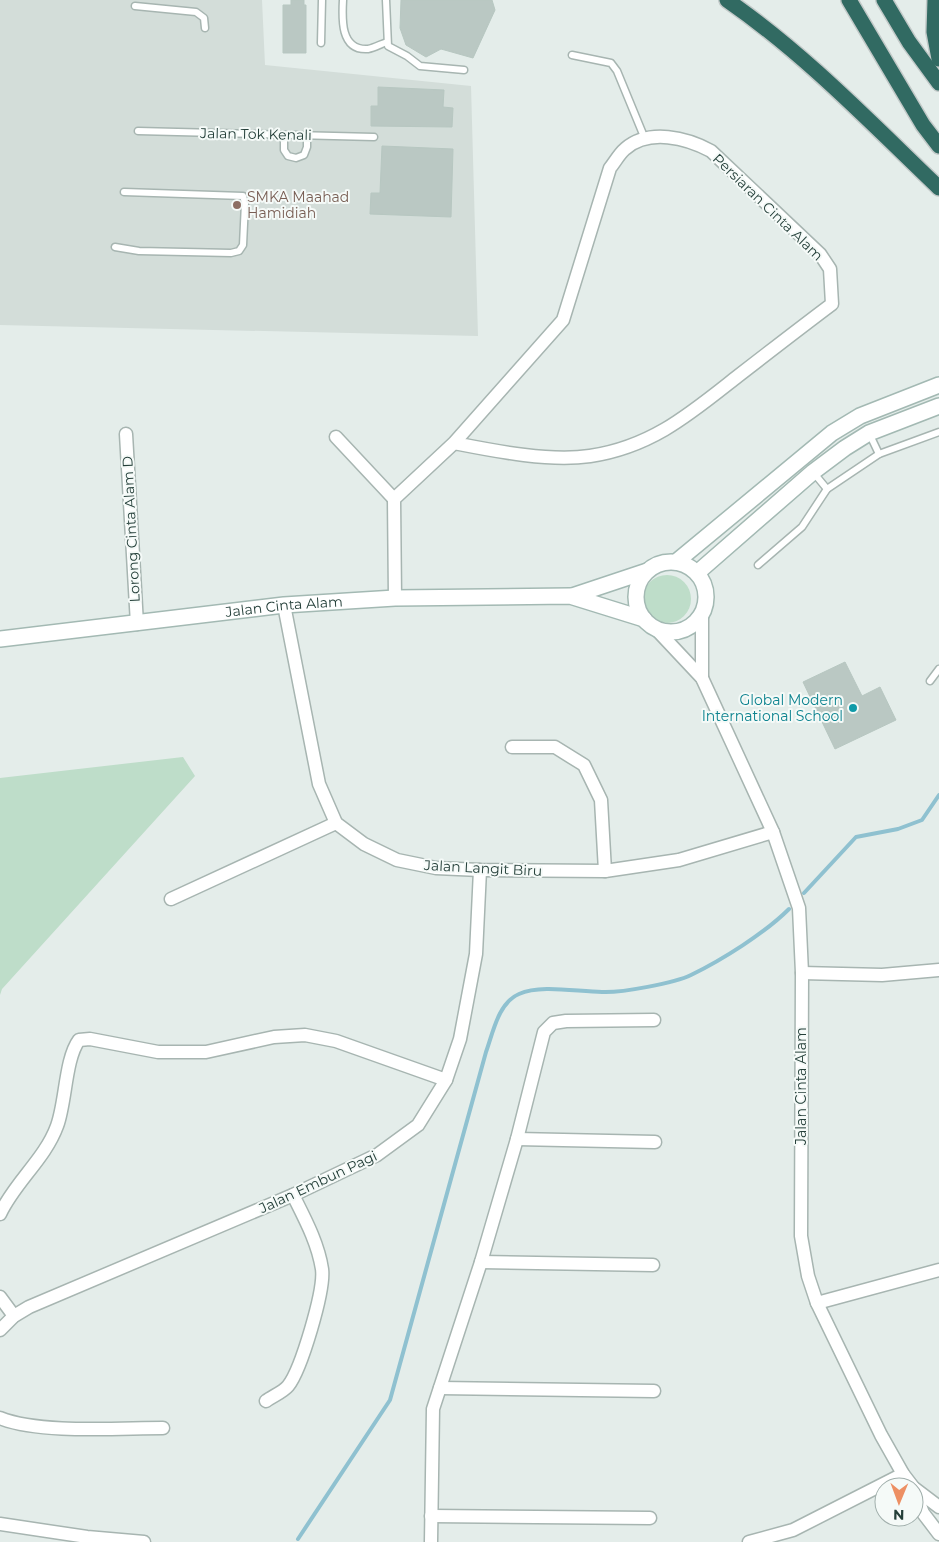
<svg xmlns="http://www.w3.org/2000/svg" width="939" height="1542" viewBox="0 0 939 1542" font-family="Montserrat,sans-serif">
  <rect width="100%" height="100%" fill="#e4edea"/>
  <polygon fill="#d3ddd9" points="0,0 262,0 265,65 471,86 478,336 0,325"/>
  <g fill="#beddc9">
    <circle cx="667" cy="599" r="24"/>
    <polygon points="183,757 195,776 2,989 0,995 0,778"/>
  </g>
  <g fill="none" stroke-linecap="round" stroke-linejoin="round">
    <g stroke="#8fc1d0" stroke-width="4">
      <polyline points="804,893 856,837 898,829 922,820 939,795"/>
      <path d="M 298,1539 L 390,1400 L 486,1052 C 493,1033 498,1003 519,994 C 541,984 578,992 602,992 C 621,993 675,983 691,975 C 722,960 765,933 789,909"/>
    </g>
  </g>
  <g fill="#bac8c3" stroke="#b7c7c1">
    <polygon points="291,0 304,0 304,5 306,5 306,53 283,53 283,5 291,5"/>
    <polygon points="401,0 492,0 495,10 473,58 441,49 426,57 406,45 400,28"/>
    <polygon points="378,87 444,90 443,107 453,108 452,127 371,126 371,106 378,106"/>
    <polygon points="382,146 453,149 451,217 370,214 371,193 380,193"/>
    <polygon points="845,662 862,696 880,687 896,720 835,749 803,682"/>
  </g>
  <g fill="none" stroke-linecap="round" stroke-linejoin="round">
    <g stroke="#a7b5b1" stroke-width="9">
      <g id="lane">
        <path d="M 343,0 C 342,18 340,51 368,49 C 374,48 381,44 387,42"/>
        <polyline points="386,0 388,46 407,56 420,66 464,70"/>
        <polyline points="135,6 196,12 204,18 205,28"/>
        <polyline points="321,43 322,0"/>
        <polyline points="572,55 611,63 617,71 645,139"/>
        <polyline points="138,131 374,137"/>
        <polyline points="284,135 284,150 288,156 296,158 304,155 307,147 307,135"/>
        <polyline points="115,247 139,251 231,253 239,251 243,245 245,203 243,196 124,192"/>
        <polyline points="869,433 879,454"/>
        <polyline points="813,472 827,489 879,454 939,432"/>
        <polyline points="758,565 802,527 827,489"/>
        <polyline points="930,681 939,669"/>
      </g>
    </g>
    <g stroke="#a7b5b1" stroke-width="15">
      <g id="street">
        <polyline points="126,434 137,624"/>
        <polyline points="336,437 394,499"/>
        <path d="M 395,598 L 394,499 L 454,443 L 563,320 L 610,168 C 615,162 619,154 625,149 C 649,128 687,138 711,151 L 820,254 L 830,269 L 832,304 C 800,328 769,352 738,376 C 691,413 652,447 590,456 C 549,462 495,451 454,443"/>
        <polyline points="284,605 319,784 336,823 364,844 397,860 436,868 480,870 605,871 679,860 773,832"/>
        <polyline points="702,614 702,678"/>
        <polyline points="656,629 702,678 773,832 799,908 802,973 801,1236 808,1276 817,1303 881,1435 903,1474 913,1487"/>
        <polyline points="512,747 555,747 584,765 601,800 605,871"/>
        <polyline points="171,899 336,823"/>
        <polyline points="802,973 882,975 939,970"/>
        <polyline points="517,1139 655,1142"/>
        <path d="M 0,1214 C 15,1182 45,1159 57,1126 C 66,1102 65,1059 79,1040 L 90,1039 L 158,1052 L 206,1052 L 274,1037 L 305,1035 L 336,1041 L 446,1080"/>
        <polyline points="481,1262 653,1265"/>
        <polyline points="0,1297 14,1316"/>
        <polyline points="817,1303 939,1270"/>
        <polyline points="0,1330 14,1316 29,1307 293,1195 377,1155 418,1125 446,1080 460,1039 476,954 480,870"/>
        <polyline points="440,1388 654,1391"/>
        <path d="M 266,1401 C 273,1396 283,1392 288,1386 C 301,1370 325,1290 322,1269 C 318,1243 305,1219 293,1195"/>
        <path d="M 0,1418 C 40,1434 118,1428 163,1428"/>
        <polyline points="914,1488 939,1507"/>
        <polyline points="914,1489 923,1513 939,1534"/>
        <polyline points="431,1516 650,1518"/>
        <polyline points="0,1524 87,1537 144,1542"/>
        <polyline points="431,1542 433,1409 481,1262 517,1139 544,1032 553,1023 566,1021 654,1020"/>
        <polyline points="749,1542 793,1530 903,1474"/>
      </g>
    </g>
    <g stroke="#a3b9b3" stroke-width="18">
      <g id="secondary">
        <circle cx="671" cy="597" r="35"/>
        <polyline points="676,562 832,433 860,416 939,385"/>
        <polyline points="697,573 813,472 845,448 869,433 939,406"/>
        <polyline points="572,596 647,571"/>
        <path id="s1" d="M 0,639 L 284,605 L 395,598 L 570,596 L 644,619"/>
      </g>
    </g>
    <g stroke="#c2c9c8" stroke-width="18">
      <g id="highway">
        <path d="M 727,0 C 805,54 871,123 939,188"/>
        <polyline points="849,0 923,125 939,146"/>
        <polyline points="884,0 909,42 939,83"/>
        <polyline points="935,0 934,32 939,59"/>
      </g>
    </g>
    <use href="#lane" stroke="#fff" stroke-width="6"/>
    <use href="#street" stroke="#fff" stroke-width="12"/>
    <use href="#secondary" stroke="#fff" stroke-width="15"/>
    <use href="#highway" stroke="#316a62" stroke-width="15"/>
  </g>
  <circle fill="#8d6e63" stroke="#f5faf8" stroke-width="2" cx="237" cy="205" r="5"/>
  <circle fill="#0f9aa8" stroke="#f5faf8" stroke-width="2" cx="853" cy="708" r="5"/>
  <g text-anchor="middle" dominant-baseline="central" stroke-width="4" stroke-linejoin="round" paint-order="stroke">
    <g font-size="14" fill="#243f39" stroke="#f5faf8">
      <text transform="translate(256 134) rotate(1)">Jalan Tok Kenali</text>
      <text transform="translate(768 207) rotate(44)">Persiaran Cinta Alam</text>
      <text transform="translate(131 529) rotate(-93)">Lorong Cinta Alam D</text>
      <text stroke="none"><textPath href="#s1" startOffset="286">Jalan Cinta Alam</textPath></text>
      <text transform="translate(483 868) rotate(3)">Jalan Langit Biru</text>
      <text transform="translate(801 1086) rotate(-90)">Jalan Cinta Alam</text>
      <text transform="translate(318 1182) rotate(-25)">Jalan Embun Pagi</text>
    </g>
    <g font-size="14" fill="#785e54" stroke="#f5faf8" text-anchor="start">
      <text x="247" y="197">SMKA Maahad<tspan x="247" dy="16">Hamidiah</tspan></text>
    </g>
    <g font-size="14" fill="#0d838f" stroke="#f5faf8" text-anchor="end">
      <text x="843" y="700">Global Modern<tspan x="843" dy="16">International School</tspan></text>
    </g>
  </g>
  <g transform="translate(899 1502) rotate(181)"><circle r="24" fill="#f5faf8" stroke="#a1afac"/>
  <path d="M0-4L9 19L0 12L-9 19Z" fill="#ed8f63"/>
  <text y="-8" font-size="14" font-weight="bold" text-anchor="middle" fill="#243f39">N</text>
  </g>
</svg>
